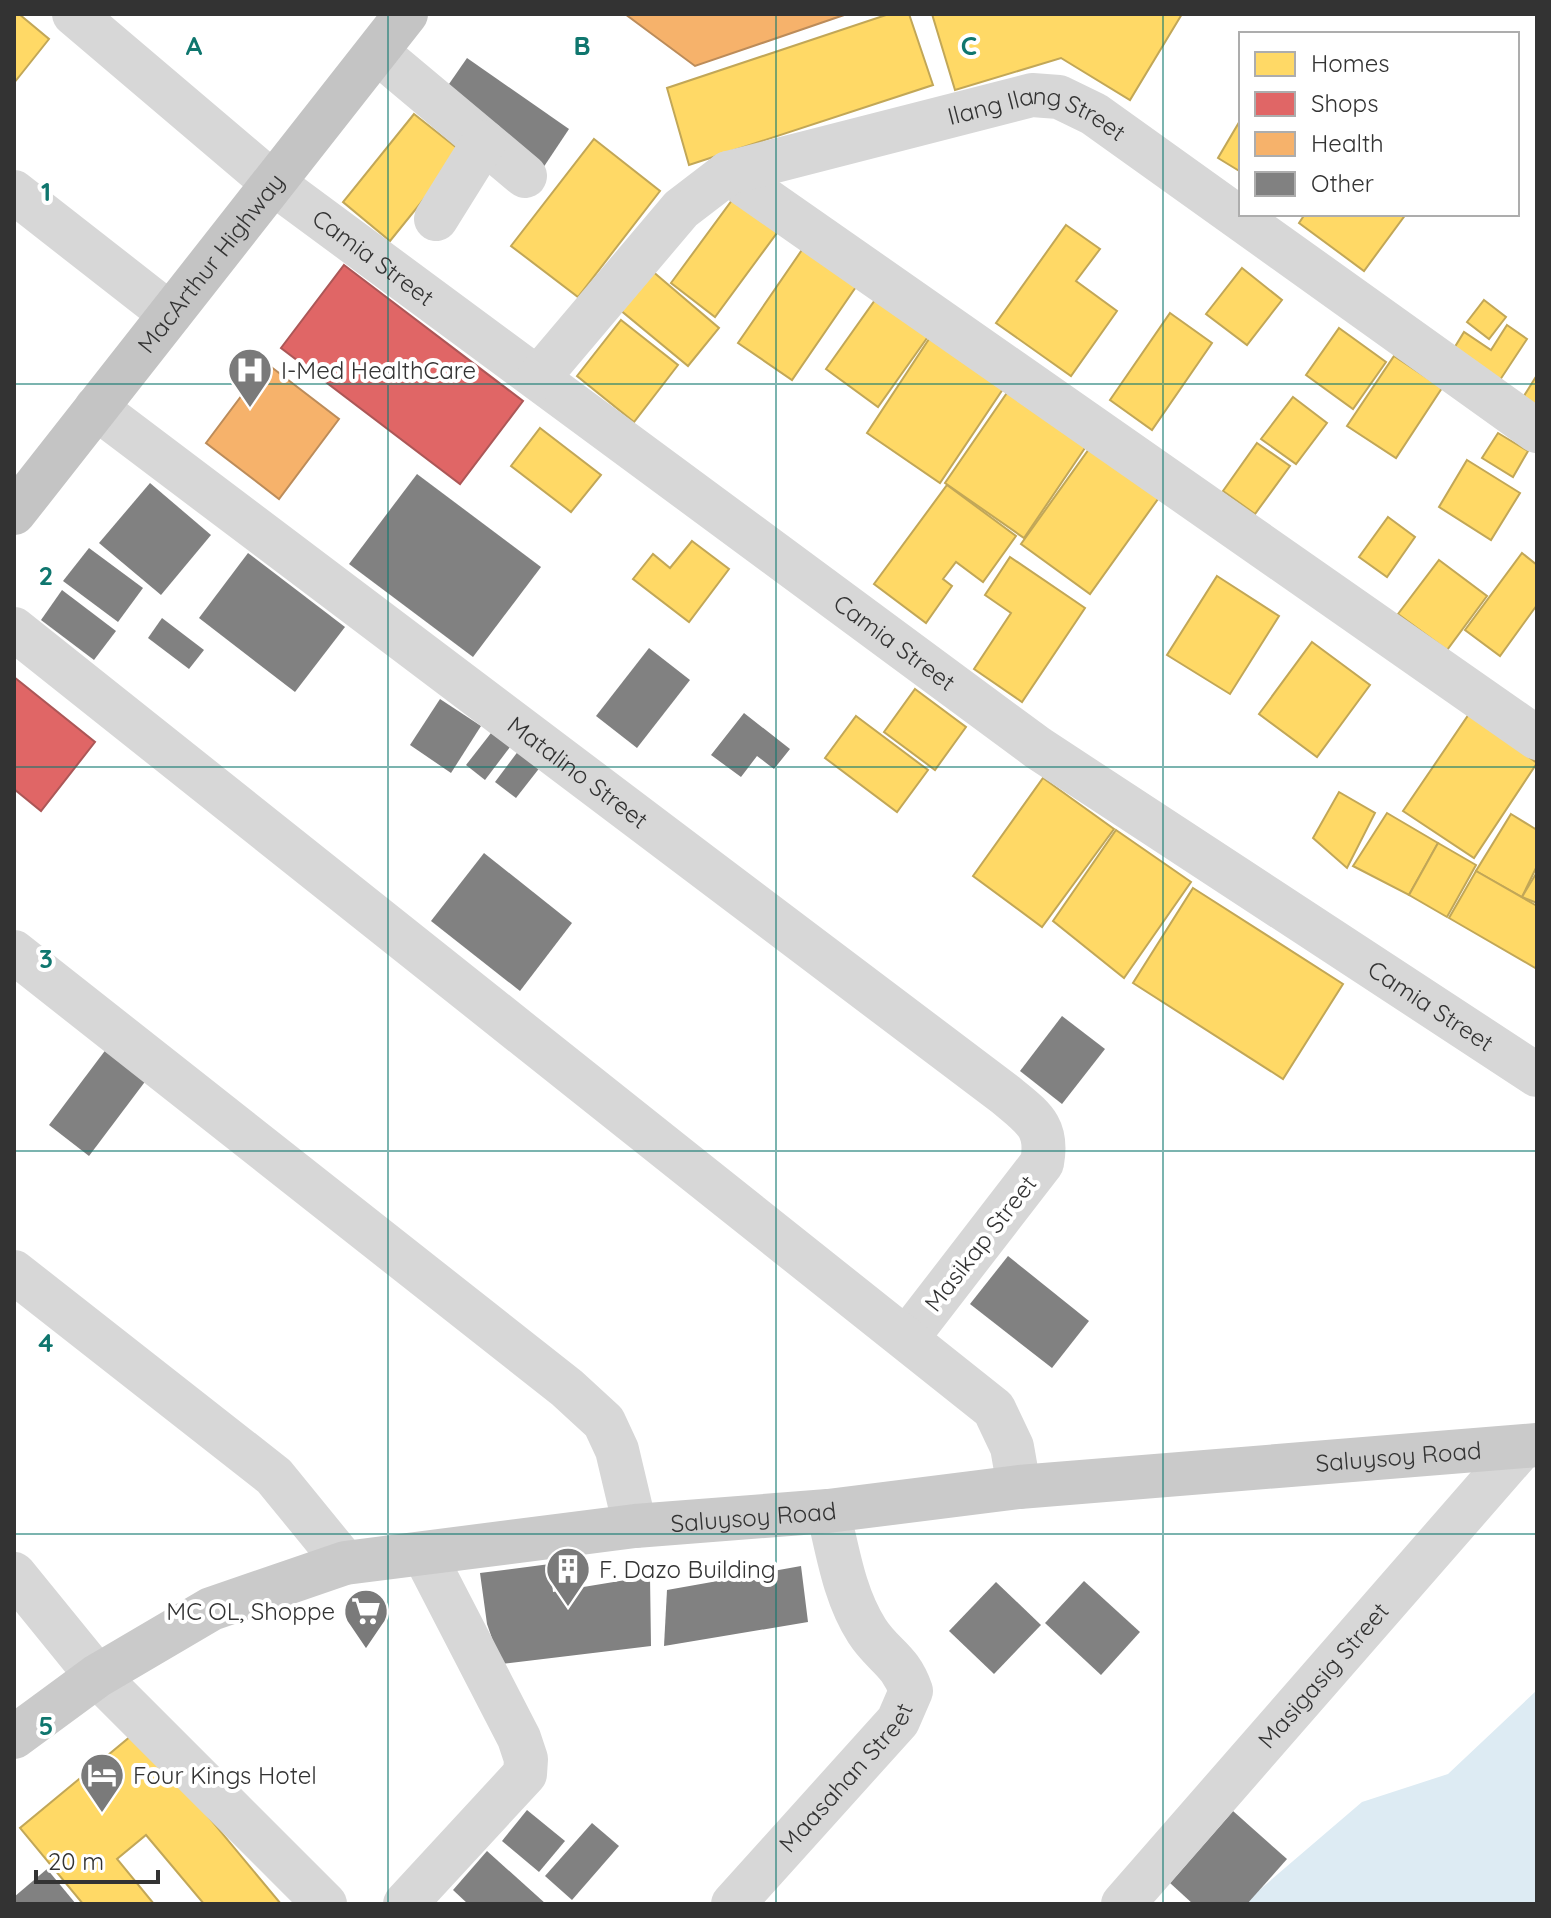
<svg xmlns="http://www.w3.org/2000/svg" width="1551" height="1918" viewBox="0 0 1551 1918" font-family="Quicksand,sans-serif">
  <rect width="100%" height="100%" fill="#fff"/>
  <polygon fill="#ddebf3" points="1537,1690 1537,1904 1243,1904 1362,1802 1448,1774"/>
  <g fill="#ffd966" stroke="#c2a757" stroke-width="2">
    <polygon points="14,14 19,14 49,39 14,83"/>
    <polygon points="889,14 909,14 933,85 689,165 667,88"/>
    <polygon points="932,14 1182,14 1130,100 1061,58 955,90"/>
    <polygon points="414,114 462,152 390,241 343,202"/>
    <polygon points="1241,119 1241,172 1218,158"/>
    <polygon points="594,139 660,191 578,297 511,246"/>
    <polygon points="741,188 785,222 715,317 671,283"/>
    <polygon points="1305,214 1406,214 1364,271 1299,223"/>
    <polygon points="1066,225 1100,249 1076,281 1117,311 1071,376 996,323"/>
    <polygon points="806,244 860,281 792,380 738,343"/>
    <polygon points="1242,268 1282,300 1247,345 1206,314"/>
    <polygon points="651,270 719,328 688,366 619,309"/>
    <polygon points="880,293 932,331 878,407 826,369"/>
    <polygon points="1484,300 1506,317 1489,339 1467,322"/>
    <polygon points="1170,313 1212,343 1152,430 1110,400"/>
    <polygon points="621,320 678,365 634,422 577,376"/>
    <polygon points="1507,325 1527,339 1500,380 1453,350 1464,332 1491,350"/>
    <polygon points="1339,328 1386,362 1353,409 1306,375"/>
    <polygon points="933,333 1007,383 940,483 867,433"/>
    <polygon points="1394,356 1442,388 1396,458 1347,426"/>
    <polygon points="1537,375 1537,409 1522,399"/>
    <polygon points="1011,387 1089,442 1024,538 945,483"/>
    <polygon points="1293,397 1327,423 1296,464 1261,439"/>
    <polygon points="540,428 601,475 571,512 511,466"/>
    <polygon points="1498,433 1528,451 1513,477 1482,458"/>
    <polygon points="1094,442 1163,492 1090,594 1021,544"/>
    <polygon points="1257,443 1290,466 1255,514 1223,491"/>
    <polygon points="1467,460 1520,493 1491,540 1439,507"/>
    <polygon points="947,485 1016,536 983,582 956,562 943,579 952,586 926,623 874,584"/>
    <polygon points="1388,517 1415,537 1387,577 1359,557"/>
    <polygon points="692,541 729,569 689,622 633,579 653,554 670,568"/>
    <polygon points="1522,553 1537,565 1537,605 1500,656 1465,630"/>
    <polygon points="1010,557 1085,608 1022,702 974,669 1011,613 985,595"/>
    <polygon points="1439,560 1487,596 1447,650 1398,614"/>
    <polygon points="1217,576 1279,616 1230,694 1167,655"/>
    <polygon points="1312,642 1370,685 1317,757 1259,714"/>
    <polygon points="915,689 966,727 935,770 884,732"/>
    <polygon points="1469,714 1537,763 1474,858 1403,811"/>
    <polygon points="856,716 928,770 897,812 825,758"/>
    <polygon points="1043,778 1114,829 1042,927 973,876"/>
    <polygon points="1339,792 1375,813 1347,868 1313,838"/>
    <polygon points="1387,813 1438,843 1409,895 1353,866"/>
    <polygon points="1511,814 1537,830 1537,866 1522,897 1476,871"/>
    <polygon points="1116,830 1191,882 1124,978 1053,921"/>
    <polygon points="1438,843 1476,865 1447,917 1409,895"/>
    <polygon points="1476,871 1537,906 1537,969 1449,918"/>
    <polygon points="1537,872 1537,903 1522,897"/>
    <polygon points="1193,888 1343,984 1283,1079 1133,983"/>
    <polygon points="137,1731 281,1904 204,1904 146,1835 117,1859 154,1904 83,1904 20,1828"/>
  </g>
  <g fill="#e06666" stroke="#ac5757" stroke-width="2">
    <polygon points="344,265 523,401 460,484 281,348"/>
    <polygon points="14,677 95,742 41,811 14,789"/>
  </g>
  <g fill="#f6b26b" stroke="#bc8c5a" stroke-width="2">
    <polygon points="625,14 847,14 695,66"/>
    <polygon points="266,363 339,419 279,499 206,443"/>
  </g>
  <g fill="#818181">
    <polygon points="467,58 569,129 543,168 440,97"/>
    <polygon points="417,474 541,567 473,657 349,564"/>
    <polygon points="150,483 211,535 161,595 99,543"/>
    <polygon points="89,548 143,588 118,622 63,581"/>
    <polygon points="248,553 345,627 295,692 199,618"/>
    <polygon points="62,590 116,631 94,660 41,620"/>
    <polygon points="162,618 204,650 189,669 148,638"/>
    <polygon points="649,648 690,680 637,748 596,716"/>
    <polygon points="440,699 481,726 451,773 410,745"/>
    <polygon points="744,713 790,749 774,769 757,756 741,777 711,755"/>
    <polygon points="491,733 510,747 485,780 466,765"/>
    <polygon points="519,750 541,766 516,798 495,782"/>
    <polygon points="484,853 572,923 520,991 431,921"/>
    <polygon points="1062,1016 1105,1049 1062,1104 1020,1071"/>
    <polygon points="107,1048 147,1079 89,1156 49,1125"/>
    <polygon points="1008,1256 1089,1321 1052,1368 970,1304"/>
    <polygon points="550,1564 553,1592 650,1576 651,1646 501,1664 487,1624 480,1573"/>
    <polygon points="801,1566 808,1622 664,1646 667,1590"/>
    <polygon points="1084,1581 1140,1632 1101,1675 1045,1623"/>
    <polygon points="996,1582 1041,1625 994,1674 949,1631"/>
    <polygon points="527,1810 565,1841 539,1872 502,1841"/>
    <polygon points="1233,1811 1287,1859 1247,1904 1193,1904 1170,1883"/>
    <polygon points="592,1823 619,1846 572,1900 545,1876"/>
    <polygon points="487,1851 546,1904 468,1904 453,1890"/>
    <polygon points="47,1869 76,1904 14,1904 14,1897"/>
  </g>
  <g fill="none" stroke-linecap="round" stroke-linejoin="round">
    <g stroke="#d7d7d7" stroke-width="44">
      <path id="s1" d="M 74,14 L 273,183 L 1038,748 L 1537,1075"/>
      <polyline points="377,52 525,176"/>
      <polyline points="728,173 1537,738"/>
      <polyline points="14,192 170,314"/>
      <polyline points="436,219 484,142"/>
      <path id="s2" d="M 538,378 L 681,209 L 728,173 L 1032,95 L 1059,97 L 1094,114 L 1537,431"/>
      <path id="s3" d="M 96,408 L 1006,1095 C 1032,1117 1049,1126 1042,1163 L 907,1338"/>
      <polyline points="14,629 994,1409 1012,1447 1019,1487"/>
      <polyline points="14,952 567,1388 604,1422 617,1450 635,1526"/>
      <polyline points="14,1272 274,1476 345,1563"/>
      <polyline points="14,1574 97,1676 325,1904"/>
      <polyline points="405,1904 525,1774 526,1759 519,1738 424,1554"/>
      <path id="s4" d="M 733,1904 L 898,1721 L 911,1691 C 900,1659 883,1656 867,1631 C 844,1595 838,1552 828,1511"/>
      <path id="s5" d="M 1123,1904 L 1522,1447"/>
    </g>
    <path stroke="#cacaca" stroke-width="44" id="s6" d="M 14,1737 L 97,1676 L 211,1609 L 345,1563 L 635,1526 L 828,1511 L 1019,1487 L 1537,1445"/>
    <path stroke="#c4c4c4" stroke-width="44" id="s7" d="M 14,513 L 406,14"/>
  </g>
  <path fill="none" stroke="#0f766e" stroke-width="2" stroke-opacity="0.55" d="M 388,14 L 388,1904M 776,14 L 776,1904M 1163,14 L 1163,1904M 14,384 L 1537,384M 14,767 L 1537,767M 14,1151 L 1537,1151M 14,1534 L 1537,1534"/>
  <defs>
    <g id="hospital-pin" transform="scale(2.3)"><path d="M0 17L-7.5 6A9.5 9.5 0 1 1 7.5 6Z" fill="#7a7a7a" stroke="#fff"/><path d="M-5-5h3v3.5h4V-5h3V5h-3V1.5h-4V5h-3Z" fill="#fff"/></g>
    <g id="building-pin" transform="scale(2.3)"><path d="M0 17L-7.5 6A9.5 9.5 0 1 1 7.5 6Z" fill="#7a7a7a" stroke="#fff"/><path d="M-4-6H4V6H1V3H-1V6H-4ZM-2.5-4.3h1.7v1.8h-1.7ZM.8-4.3h1.7v1.8H.8ZM-2.5-1h1.7V.8h-1.7ZM.8-1h1.7V.8H.8Z" fill="#fff"/></g>
    <g id="supermarket-pin" transform="scale(2.3)"><path d="M0 17L-7.5 6A9.5 9.5 0 1 1 7.5 6Z" fill="#7a7a7a" stroke="#fff"/><path d="M-6-5.5h2.5l.6 2H6L4.5 2H-2.5L-4.4-4H-6ZM-1.5 3.2a1.3 1.3 0 1 0 .1 0ZM3 3.2a1.3 1.3 0 1 0 .1 0Z" fill="#fff"/></g>
    <g id="hotel-pin" transform="scale(2.3)"><path d="M0 17L-7.5 6A9.5 9.5 0 1 1 7.5 6Z" fill="#7a7a7a" stroke="#fff"/><path d="M-6-4.5h1.5V1H6V5H4.5V3h-9V5H-6ZM-4 0a1.8 1.8 0 1 1 3.6 0ZM.5 0V-2.5h3Q6-2.5 6 0Z" fill="#fff"/></g>
  </defs>
  <g fill-rule="evenodd">
    <use href="#hospital-pin" x="250" y="370"/>
    <use href="#building-pin" x="568" y="1569"/>
    <use href="#supermarket-pin" x="366" y="1611"/>
    <use href="#hotel-pin" x="102" y="1775"/>
  </g>
  <g text-anchor="middle" dominant-baseline="central" stroke-width="8" stroke-linejoin="round" paint-order="stroke">
    <g font-size="24" fill="#333" stroke="#fff">
      <text stroke="none"><textPath href="#s2" startOffset="602">Ilang Ilang Street</textPath></text>
      <text stroke="none"><textPath href="#s1" startOffset="386">Camia Street</textPath></text>
      <text stroke="none"><textPath href="#s7" startOffset="318">MacArthur Highway</textPath></text>
      <text stroke="none"><textPath href="#s1" startOffset="1034">Camia Street</textPath></text>
      <text stroke="none"><textPath href="#s3" startOffset="604">Matalino Street</textPath></text>
      <text stroke="none"><textPath href="#s1" startOffset="1682">Camia Street</textPath></text>
      <text transform="translate(980 1243) rotate(-52)">Masikap Street</text>
      <text stroke="none"><textPath href="#s6" startOffset="1436">Saluysoy Road</textPath></text>
      <text stroke="none"><textPath href="#s6" startOffset="788">Saluysoy Road</textPath></text>
      <text stroke="none"><textPath href="#s5" startOffset="304">Masigasig Street</textPath></text>
      <text stroke="none"><textPath href="#s4" startOffset="170">Maasahan Street</textPath></text>
    </g>
    <g font-size="24" fill="#333" stroke="#fff" text-anchor="start">
      <text x="281" y="370">I-Med HealthCare</text>
      <text x="599" y="1569">F. Dazo Building</text>
      <text x="335" y="1611" text-anchor="end">MC OL, Shoppe</text>
      <text x="133" y="1775">Four Kings Hotel</text>
    </g>
  </g>
  <g font-size="26" text-anchor="middle" font-weight="bold" fill="#0f766e" stroke="#fff" stroke-width="8" stroke-linejoin="round" paint-order="stroke">
    <text x="194" y="55">A</text>
    <text x="582" y="55">B</text>
    <text x="969" y="55">C</text>
    <text x="46" y="201">1</text>
    <text x="46" y="585">2</text>
    <text x="46" y="968">3</text>
    <text x="46" y="1352">4</text>
    <text x="46" y="1735">5</text>
  </g>
  <rect width="1551" height="1918" fill="none" stroke="#333333" stroke-width="32"/>
  <rect x="1239" y="32" width="280" height="184" fill="#ffffff" stroke="#adadad" stroke-width="2"/>
  <rect x="1255" y="52" width="40" height="24" fill="#ffd966" stroke="#adadad" stroke-width="2"/>
  <text x="1311" y="72" font-size="24" fill="#333333">Homes</text>
  <rect x="1255" y="92" width="40" height="24" fill="#e06666" stroke="#adadad" stroke-width="2"/>
  <text x="1311" y="112" font-size="24" fill="#333333">Shops</text>
  <rect x="1255" y="132" width="40" height="24" fill="#f6b26b" stroke="#adadad" stroke-width="2"/>
  <text x="1311" y="152" font-size="24" fill="#333333">Health</text>
  <rect x="1255" y="172" width="40" height="24" fill="#818181" stroke="#adadad" stroke-width="2"/>
  <text x="1311" y="192" font-size="24" fill="#333333">Other</text>
  <path d="M36 1870v12h122v-12" fill="none" stroke="#333333" stroke-width="4"/>
  <text x="48" y="1870" font-size="24" fill="#333333" stroke="#ffffff" stroke-width="6" paint-order="stroke">20 m</text>
</svg>
